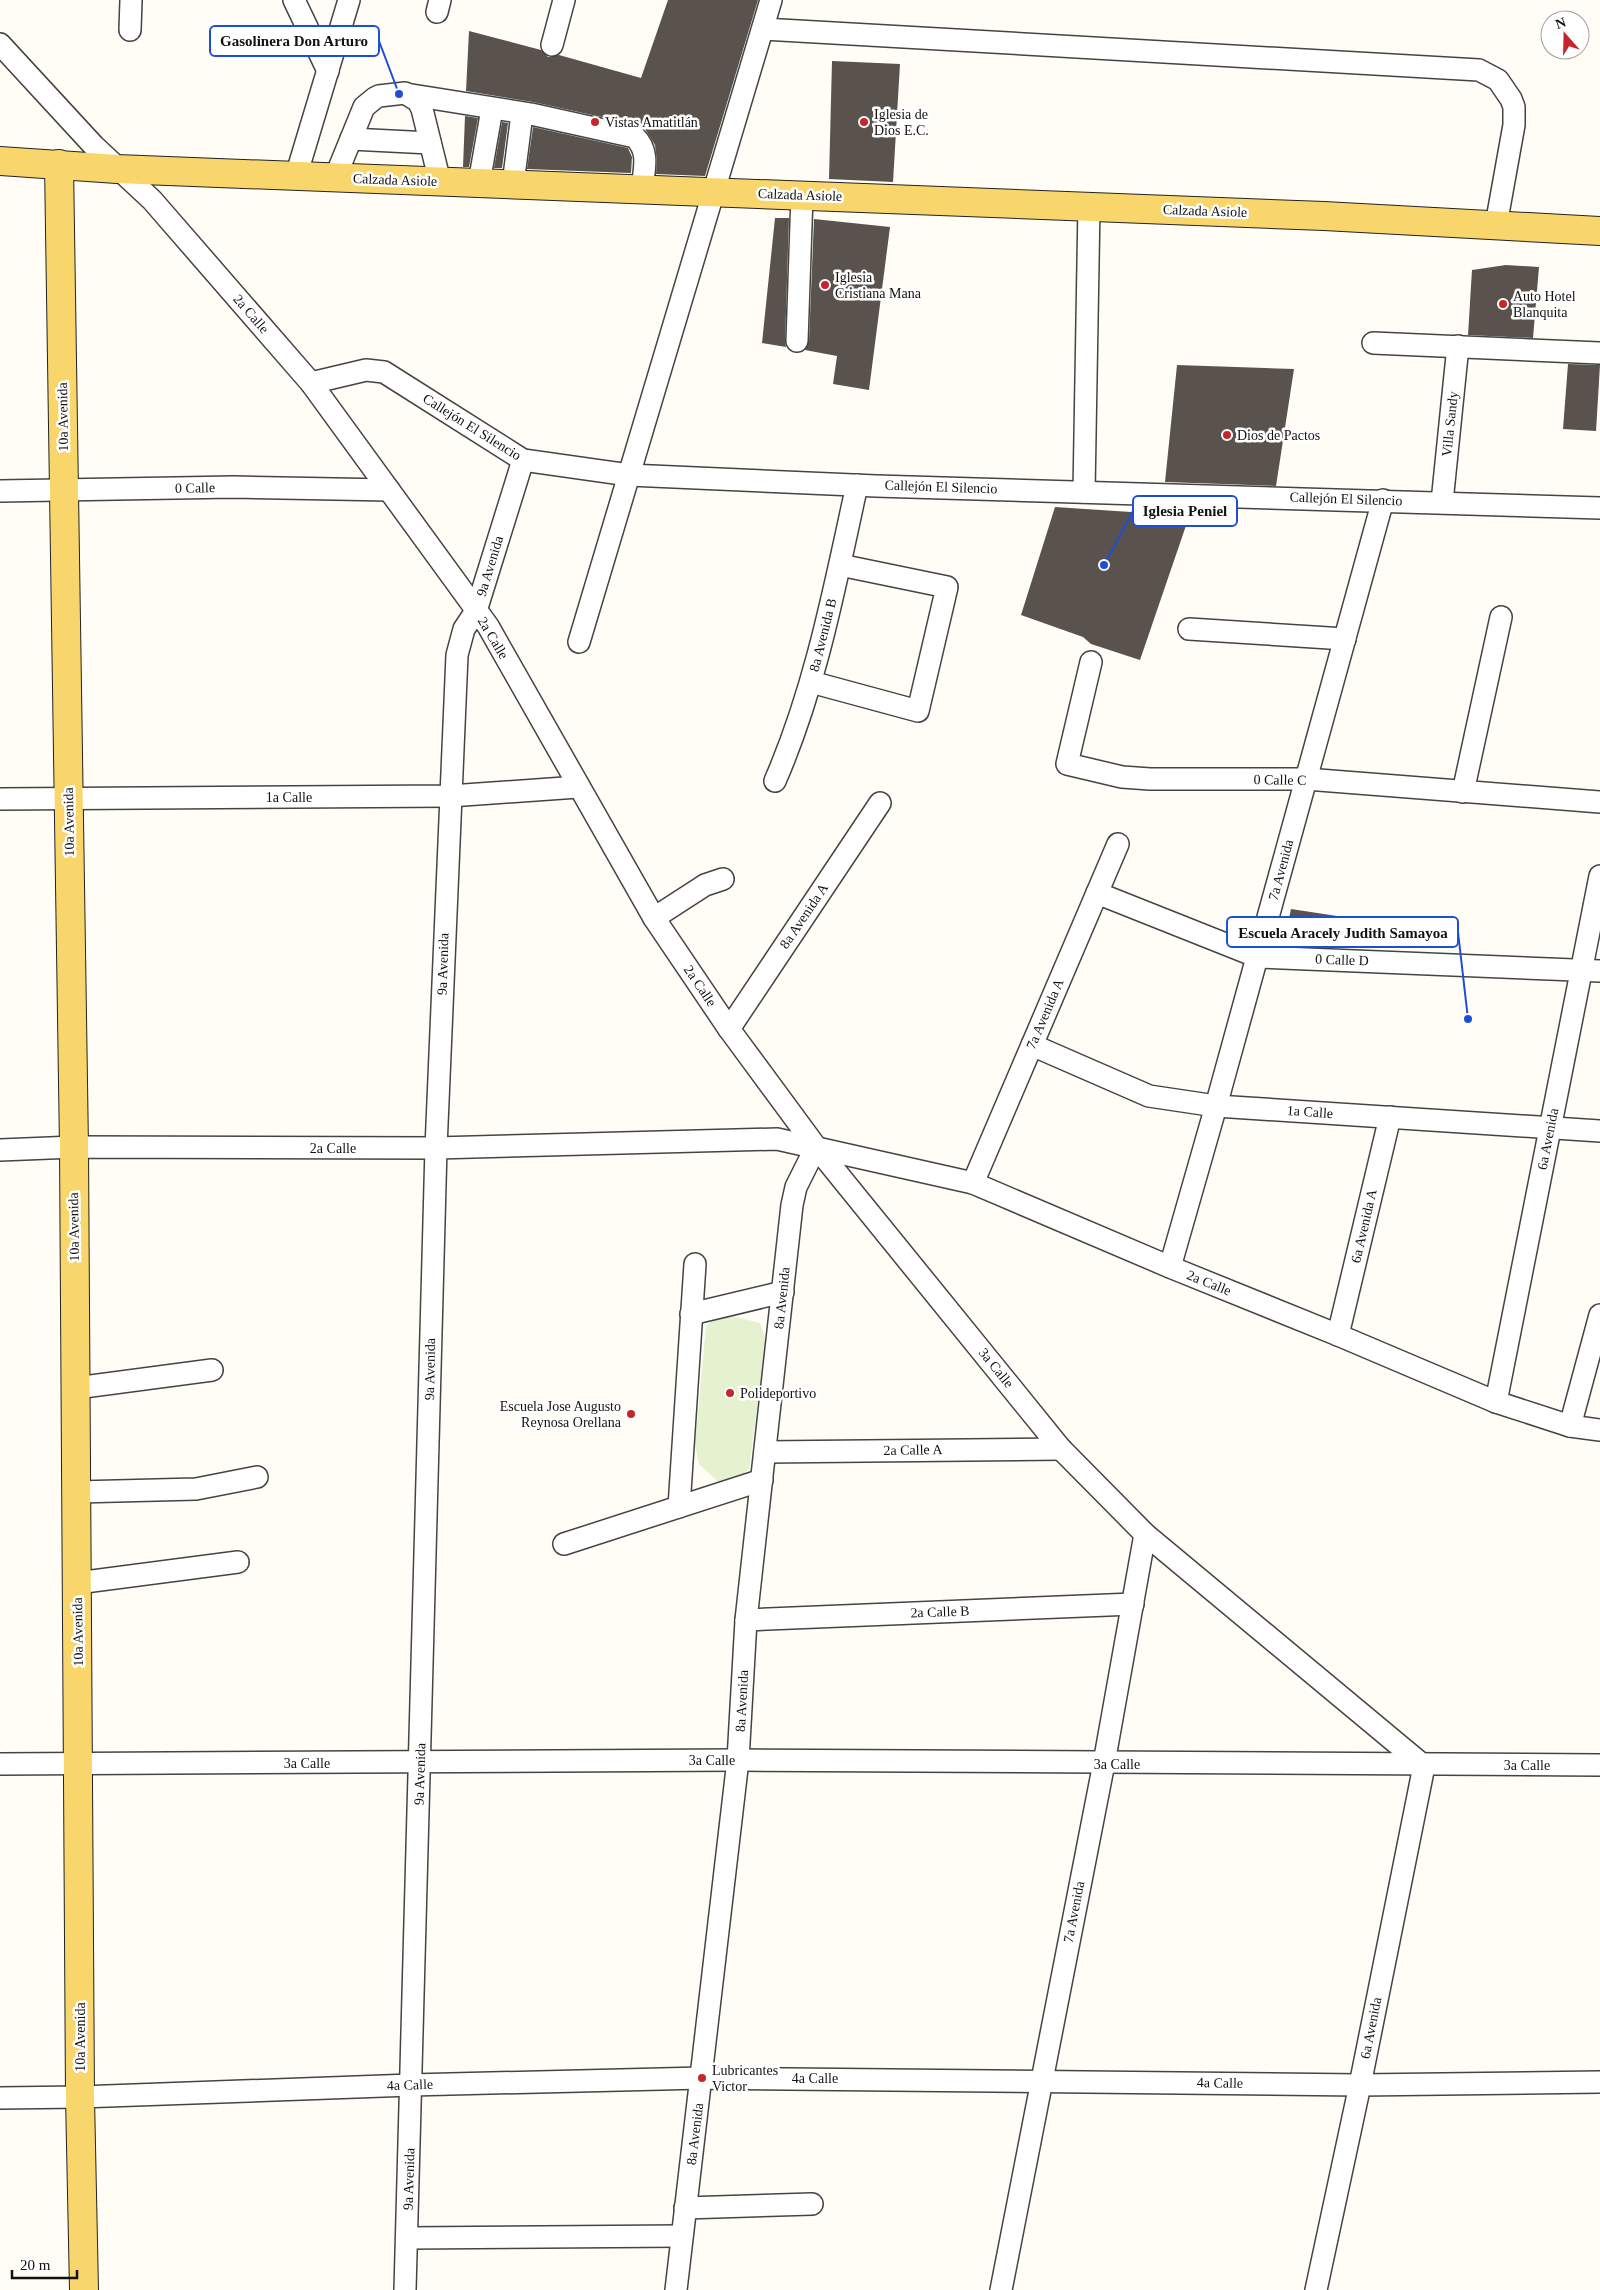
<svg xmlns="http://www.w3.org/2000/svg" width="1600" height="2290" viewBox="0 0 1600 2290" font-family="'Times New Roman',serif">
  <rect width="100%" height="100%" fill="#fffdf5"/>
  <polygon fill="#e6f2cf" points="721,1313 760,1323 766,1341 749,1469 735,1481 717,1481 699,1464 695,1445 706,1326"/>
  <g fill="#5a524d">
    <polygon points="668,0 758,0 705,176 656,174 657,160 655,145 645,129 638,125 533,102 466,91 469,31 541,50 548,57 559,55 641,78"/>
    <polygon points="832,61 900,64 893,182 829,179"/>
    <polygon points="465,116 478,118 469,167 463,167"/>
    <polygon points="502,122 508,123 502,168 494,168"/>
    <polygon points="533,127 628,148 632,157 631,173 527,169"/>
    <polygon points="775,218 789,218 785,341 786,347 762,343"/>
    <polygon points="814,219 890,227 869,390 833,384 837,356 805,350 809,341"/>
    <polygon points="1506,265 1539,267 1533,338 1468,335 1472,270"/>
    <polygon points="1568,364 1600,365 1596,431 1563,429"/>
    <polygon points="1177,365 1294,369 1276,486 1165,482"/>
    <polygon points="1055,507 1161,514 1162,507 1192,508 1140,660 1091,644 1083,637 1021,615"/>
    <polygon points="1291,909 1337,916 1333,948 1284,943"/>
  </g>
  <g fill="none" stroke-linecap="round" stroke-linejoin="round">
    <g stroke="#444" stroke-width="24">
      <g id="minor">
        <polyline points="294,0 328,71"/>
        <polyline points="437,12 440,0"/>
        <polyline points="763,29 1479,70 1498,80 1511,99 1514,107 1514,125 1496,225"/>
        <polyline points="130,30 131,0"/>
        <polyline points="0,44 94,146 152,200 311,383 488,626 654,918 729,1029 816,1147 1061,1449 1145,1534 1424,1766"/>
        <polyline points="552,45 564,0"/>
        <path d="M 412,95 L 531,114 L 635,137 C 650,152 644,169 642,189"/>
        <polyline points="351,139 430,143"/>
        <polyline points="296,176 349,0"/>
        <polyline points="335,178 364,107 375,98 379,96 405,93 418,101 422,109 440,182"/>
        <polyline points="479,183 492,109"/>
        <polyline points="513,184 522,114"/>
        <polyline points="797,341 802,195"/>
        <polyline points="1373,343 1600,353"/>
        <polyline points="311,383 366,370 384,372 523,460 629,475 876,486 1600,508"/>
        <polyline points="0,491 234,487 389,490"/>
        <polyline points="1084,492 1089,206"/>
        <polyline points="1442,502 1458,346"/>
        <polyline points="1189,629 1345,639"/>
        <polyline points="579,642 771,0"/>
        <polyline points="1091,662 1067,764 1122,777 1150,779 1306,779 1600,802"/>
        <polyline points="811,682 918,711 947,587 840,565"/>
        <path d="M 775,781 C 816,687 835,585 857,485"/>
        <polyline points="1463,792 1501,617"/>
        <polyline points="0,799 450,796 578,787"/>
        <polyline points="1097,893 1258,957 1600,971"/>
        <polyline points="654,918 705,885 723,879"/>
        <polyline points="729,1029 880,803"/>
        <polyline points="1032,1045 1149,1096 1216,1106 1600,1131"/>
        <polyline points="0,1150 74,1147 436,1148 777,1139 973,1183 1170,1267 1338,1335 1496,1402 1570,1426 1600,1430"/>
        <polyline points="973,1183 1118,844"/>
        <polyline points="1170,1267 1216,1106 1383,500"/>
        <polyline points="691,1314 783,1292"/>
        <polyline points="1338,1335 1390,1117"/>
        <polyline points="76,1388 212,1370"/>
        <polyline points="1496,1402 1600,876"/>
        <polyline points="1570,1426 1600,1315"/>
        <polyline points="765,1452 1061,1449"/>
        <polyline points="77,1492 196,1489 257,1477"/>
        <polyline points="679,1507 695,1264"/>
        <polyline points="564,1544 762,1480"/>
        <polyline points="77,1583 238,1562"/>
        <polyline points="746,1620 1133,1604"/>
        <polyline points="0,1764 738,1760 1600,1765"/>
        <polyline points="0,2098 80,2097 411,2085 702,2078 1360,2085 1600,2082"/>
        <polyline points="685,2208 812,2204"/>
        <polyline points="407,2238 682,2236"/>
        <polyline points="405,2290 436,1148 457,655 464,629 476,611 523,460"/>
        <polyline points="676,2290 738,1760 746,1620 792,1205 796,1187 816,1147"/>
        <polyline points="1001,2290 1104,1763 1145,1534"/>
        <polyline points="1316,2290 1360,2085 1424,1766"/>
      </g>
    </g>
    <g stroke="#222" stroke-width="30">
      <g id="major">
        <polyline points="0,161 117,169 1324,216 1600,231"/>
        <polyline points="59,164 74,1147 80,2097 84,2290"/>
      </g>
    </g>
    <use href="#minor" stroke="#fff" stroke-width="21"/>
    <use href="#major" stroke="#f9d66b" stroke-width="28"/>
  </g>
  <g fill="#c4262e" stroke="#fff" stroke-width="2">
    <circle cx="595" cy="122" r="5"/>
    <circle cx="864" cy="122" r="5"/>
    <circle cx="825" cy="285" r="5"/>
    <circle cx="1503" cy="304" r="5"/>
    <circle cx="1227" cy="435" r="5"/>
    <circle cx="730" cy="1393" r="5"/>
    <circle cx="631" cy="1414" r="5"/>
    <circle cx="702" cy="2078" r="5"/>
  </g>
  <g text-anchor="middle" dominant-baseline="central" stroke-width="5" stroke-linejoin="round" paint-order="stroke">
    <g font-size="14" fill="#111" stroke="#fff" text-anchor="start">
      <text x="874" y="114">Iglesia de<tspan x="874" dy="16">Dios E.C.</tspan></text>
      <text x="605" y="122">Vistas Amatitlán</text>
      <text x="835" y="277">Iglesia<tspan x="835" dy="16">Cristiana Mana</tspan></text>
      <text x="1513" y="296">Auto Hotel<tspan x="1513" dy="16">Blanquita</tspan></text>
      <text x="1237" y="435">Dios de Pactos</text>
      <text x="740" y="1393">Polideportivo</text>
      <text x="621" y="1406" text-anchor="end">Escuela Jose Augusto<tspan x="621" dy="16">Reynosa Orellana</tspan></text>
      <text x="712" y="2070">Lubricantes<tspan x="712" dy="16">Victor</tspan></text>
    </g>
    <g font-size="14" fill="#111" stroke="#fff">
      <text transform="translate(395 180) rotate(2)">Calzada Asiole</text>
      <text transform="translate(800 195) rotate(2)">Calzada Asiole</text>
      <text transform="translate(1205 211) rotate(2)">Calzada Asiole</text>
      <text transform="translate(251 314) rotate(49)">2a Calle</text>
      <text transform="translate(63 417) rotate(-91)">10a Avenida</text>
      <text transform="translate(1450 424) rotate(-84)">Villa Sandy</text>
      <text transform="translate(472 427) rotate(32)">Callejón El Silencio</text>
      <text transform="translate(941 487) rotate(2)">Callejón El Silencio</text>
      <text transform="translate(195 488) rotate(-1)">0 Calle</text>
      <text transform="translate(1346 499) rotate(2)">Callejón El Silencio</text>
      <text transform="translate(490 566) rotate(-73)">9a Avenida</text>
      <text transform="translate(823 635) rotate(-76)">8a Avenida B</text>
      <text transform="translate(493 638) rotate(59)">2a Calle</text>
      <text transform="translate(1280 780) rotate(1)">0 Calle C</text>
      <text x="289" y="797">1a Calle</text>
      <text transform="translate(69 822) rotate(-91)">10a Avenida</text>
      <text transform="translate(1281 870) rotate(-75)">7a Avenida</text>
      <text transform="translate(804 916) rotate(-56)">8a Avenida A</text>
      <text transform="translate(1342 960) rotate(2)">0 Calle D</text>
      <text transform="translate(443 964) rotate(-88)">9a Avenida</text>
      <text transform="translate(700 986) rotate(56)">2a Calle</text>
      <text transform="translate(1045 1014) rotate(-67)">7a Avenida A</text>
      <text transform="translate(1310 1112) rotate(4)">1a Calle</text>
      <text transform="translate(1548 1139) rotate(-79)">6a Avenida</text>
      <text x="333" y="1148">2a Calle</text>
      <text transform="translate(1364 1226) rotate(-77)">6a Avenida A</text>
      <text transform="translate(74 1227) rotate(-91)">10a Avenida</text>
      <text transform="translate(1209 1283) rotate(22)">2a Calle</text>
      <text transform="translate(782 1298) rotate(-84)">8a Avenida</text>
      <text transform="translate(996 1368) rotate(51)">3a Calle</text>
      <text transform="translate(430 1369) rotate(-89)">9a Avenida</text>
      <text transform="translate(913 1450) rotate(-1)">2a Calle A</text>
      <text transform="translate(940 1612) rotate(-2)">2a Calle B</text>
      <text transform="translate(78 1632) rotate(-91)">10a Avenida</text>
      <text transform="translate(742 1701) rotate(-87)">8a Avenida</text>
      <text x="712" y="1760">3a Calle</text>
      <text x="307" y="1763">3a Calle</text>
      <text x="1117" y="1764">3a Calle</text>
      <text x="1527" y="1765">3a Calle</text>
      <text transform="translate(420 1774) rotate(-88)">9a Avenida</text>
      <text transform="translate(1074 1912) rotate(-79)">7a Avenida</text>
      <text transform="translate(1371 2028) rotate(-79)">6a Avenida</text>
      <text transform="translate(80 2037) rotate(-90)">10a Avenida</text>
      <text x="815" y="2078">4a Calle</text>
      <text transform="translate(1220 2083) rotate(1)">4a Calle</text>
      <text transform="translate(410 2085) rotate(-2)">4a Calle</text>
      <text transform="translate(695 2134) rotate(-83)">8a Avenida</text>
      <text transform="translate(409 2179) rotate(-88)">9a Avenida</text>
    </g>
  </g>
  <path fill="none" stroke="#1d4ed8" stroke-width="2" d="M399 94L379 41M1104 565L1133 511M1468 1019L1458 932"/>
  <g fill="#1d4ed8" stroke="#fff" stroke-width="2">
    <circle cx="399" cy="94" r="5"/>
    <circle cx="1104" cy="565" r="5"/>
    <circle cx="1468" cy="1019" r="5"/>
  </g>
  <g fill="#fff" stroke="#1d4ed8" stroke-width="2">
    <rect x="210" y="26" width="169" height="30" rx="5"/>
    <rect x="1133" y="496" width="104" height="30" rx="5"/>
    <rect x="1227" y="917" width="231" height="30" rx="5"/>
  </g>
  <g font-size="15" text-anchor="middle" font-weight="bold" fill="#111">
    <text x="294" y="46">Gasolinera Don Arturo</text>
    <text x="1185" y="516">Iglesia Peniel</text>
    <text x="1343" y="938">Escuela Aracely Judith Samayoa</text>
  </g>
  <g transform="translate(1565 35) rotate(340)"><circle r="24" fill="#ffffff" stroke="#a0a0a0"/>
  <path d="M0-4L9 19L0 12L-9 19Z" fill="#c4262e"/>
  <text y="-8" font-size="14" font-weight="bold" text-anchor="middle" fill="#111111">N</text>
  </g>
  <path d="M12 2270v8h65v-8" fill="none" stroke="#111111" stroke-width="2.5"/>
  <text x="20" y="2270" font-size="15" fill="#111111" stroke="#ffffff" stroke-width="4" paint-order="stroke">20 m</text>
</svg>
